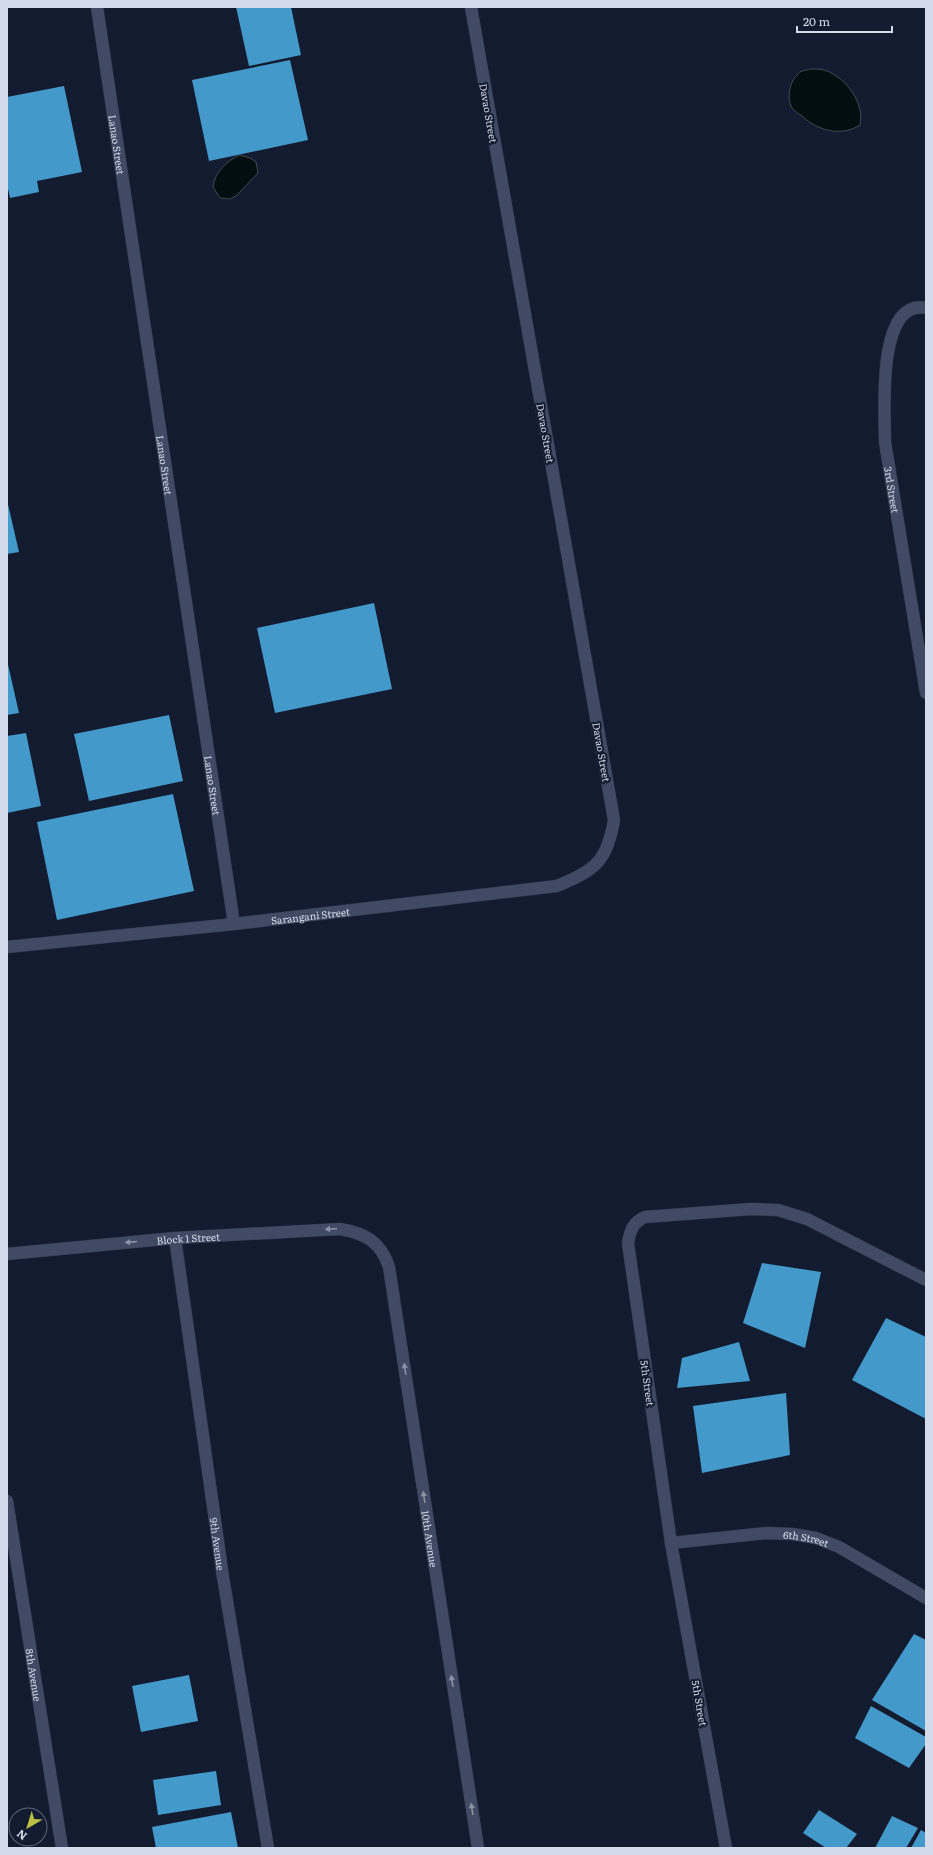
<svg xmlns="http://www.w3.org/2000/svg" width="933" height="1855" viewBox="0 0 933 1855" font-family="Literata,serif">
  <rect width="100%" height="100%" fill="#131b31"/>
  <g fill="#020e0f" stroke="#414b50">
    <path d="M 812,69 C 817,69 823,69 827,71 C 847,79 865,104 860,125 C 841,137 818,131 802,116 C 799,114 794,111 792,108 C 786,98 790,81 798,74 C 801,70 808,70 812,69 Z"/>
    <path d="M 240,155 L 250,158 L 256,162 L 258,173 L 236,196 L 230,199 L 220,198 L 213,187 C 215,172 226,161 240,155 Z"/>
  </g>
  <g fill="#4399c9">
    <polygon points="236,7 291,7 301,55 249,66"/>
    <polygon points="290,60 308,140 209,161 192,80"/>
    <polygon points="64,86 82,172 37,181 39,192 10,198 7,184 7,97"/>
    <polygon points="7,500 19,552 7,554"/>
    <polygon points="374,603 392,689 275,713 257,628"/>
    <polygon points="7,660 19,713 7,715"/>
    <polygon points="169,715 183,781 89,801 74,734"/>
    <polygon points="26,733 41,806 7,813 7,736"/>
    <polygon points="173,794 194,891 57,920 37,822"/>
    <polygon points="762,1263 821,1272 805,1348 743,1323"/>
    <polygon points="886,1318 926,1337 926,1419 852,1380"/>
    <polygon points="739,1342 750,1381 677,1388 682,1358"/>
    <polygon points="786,1393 790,1455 702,1473 693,1406"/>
    <polygon points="914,1634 926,1640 926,1731 872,1700"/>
    <polygon points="189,1675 198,1721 141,1732 132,1686"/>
    <polygon points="871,1706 926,1737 926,1744 909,1768 855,1738"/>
    <polygon points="216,1771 221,1805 158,1815 153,1780"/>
    <polygon points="819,1810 857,1834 846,1848 826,1848 803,1833"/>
    <polygon points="231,1812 238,1848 156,1848 152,1827"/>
    <polygon points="892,1816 918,1828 906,1848 875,1848"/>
    <polygon points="921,1830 926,1833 926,1848 911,1848"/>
  </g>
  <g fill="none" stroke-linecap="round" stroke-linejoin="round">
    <g stroke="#303446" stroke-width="13">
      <g id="street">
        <path id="s1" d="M 97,7 L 234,924"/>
        <path id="s2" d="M 926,308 C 876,298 885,414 885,442 L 926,693"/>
        <path id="s3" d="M 7,947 L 234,924 L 557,886 C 595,870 607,862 614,820 L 471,7"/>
        <path id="s4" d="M 175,1238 L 223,1577 L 268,1848"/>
        <path id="s5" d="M 7,1254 L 175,1238 L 340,1229 C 365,1233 381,1242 389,1267 L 478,1848"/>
        <path id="s6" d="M 7,1501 L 62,1848"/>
        <path id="s7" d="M 671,1543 L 767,1533 L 792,1534 L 816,1538 L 839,1547 L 926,1598"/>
        <path d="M 726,1848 L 671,1543 L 628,1243 C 630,1231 633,1222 645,1217 L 751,1209 L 778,1210 L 807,1219 L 926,1280"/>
      </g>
    </g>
    <use href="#street" stroke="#404a64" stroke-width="12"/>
  </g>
  <defs><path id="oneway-solid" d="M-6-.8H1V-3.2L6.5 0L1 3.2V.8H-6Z"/></defs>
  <g fill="#8a92a6">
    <use href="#oneway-solid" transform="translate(331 1229) rotate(177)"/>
    <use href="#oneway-solid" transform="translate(131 1242) rotate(175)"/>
    <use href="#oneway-solid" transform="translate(405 1369) rotate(-99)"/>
    <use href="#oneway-solid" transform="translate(424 1497) rotate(-99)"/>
    <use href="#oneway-solid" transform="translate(452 1681) rotate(-99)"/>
    <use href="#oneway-solid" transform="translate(472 1809) rotate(-99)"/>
  </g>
  <g text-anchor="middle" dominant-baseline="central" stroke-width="4" stroke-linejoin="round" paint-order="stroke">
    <g font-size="10" fill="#d3dae9" stroke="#131b31">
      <text transform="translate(489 113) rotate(80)">Davao Street</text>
      <text stroke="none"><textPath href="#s1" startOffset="139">Lanao Street</textPath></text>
      <text transform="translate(546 433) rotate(80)">Davao Street</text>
      <text stroke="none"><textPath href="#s1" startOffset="463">Lanao Street</textPath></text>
      <text stroke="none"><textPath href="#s2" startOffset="204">3rd Street</textPath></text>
      <text transform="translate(602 752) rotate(80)">Davao Street</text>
      <text stroke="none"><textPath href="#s1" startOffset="787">Lanao Street</textPath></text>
      <text stroke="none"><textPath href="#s3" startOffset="305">Sarangani Street</textPath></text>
      <text stroke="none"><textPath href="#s5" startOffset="182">Block 1 Street</textPath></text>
      <text transform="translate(648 1383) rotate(82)">5th Street</text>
      <text stroke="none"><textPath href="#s5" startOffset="675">10th Avenue</textPath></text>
      <text stroke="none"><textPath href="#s7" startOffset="136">6th Street</textPath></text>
      <text stroke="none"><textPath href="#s4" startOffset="309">9th Avenue</textPath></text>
      <text stroke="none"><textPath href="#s6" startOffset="176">8th Avenue</textPath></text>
      <text transform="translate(700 1703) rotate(80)">5th Street</text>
    </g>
  </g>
  <rect width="933" height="1855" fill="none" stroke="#d3dae9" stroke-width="16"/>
  <g transform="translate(28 1827) rotate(218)"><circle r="19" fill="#131b31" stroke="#60677b"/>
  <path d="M0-3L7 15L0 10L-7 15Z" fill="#bbc044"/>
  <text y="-6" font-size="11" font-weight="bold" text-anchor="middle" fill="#d3dae9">N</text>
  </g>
  <path d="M797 26v6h95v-6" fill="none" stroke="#d3dae9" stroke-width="2"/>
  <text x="803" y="26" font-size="12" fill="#d3dae9" stroke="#131b31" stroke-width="3" paint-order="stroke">20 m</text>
</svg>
